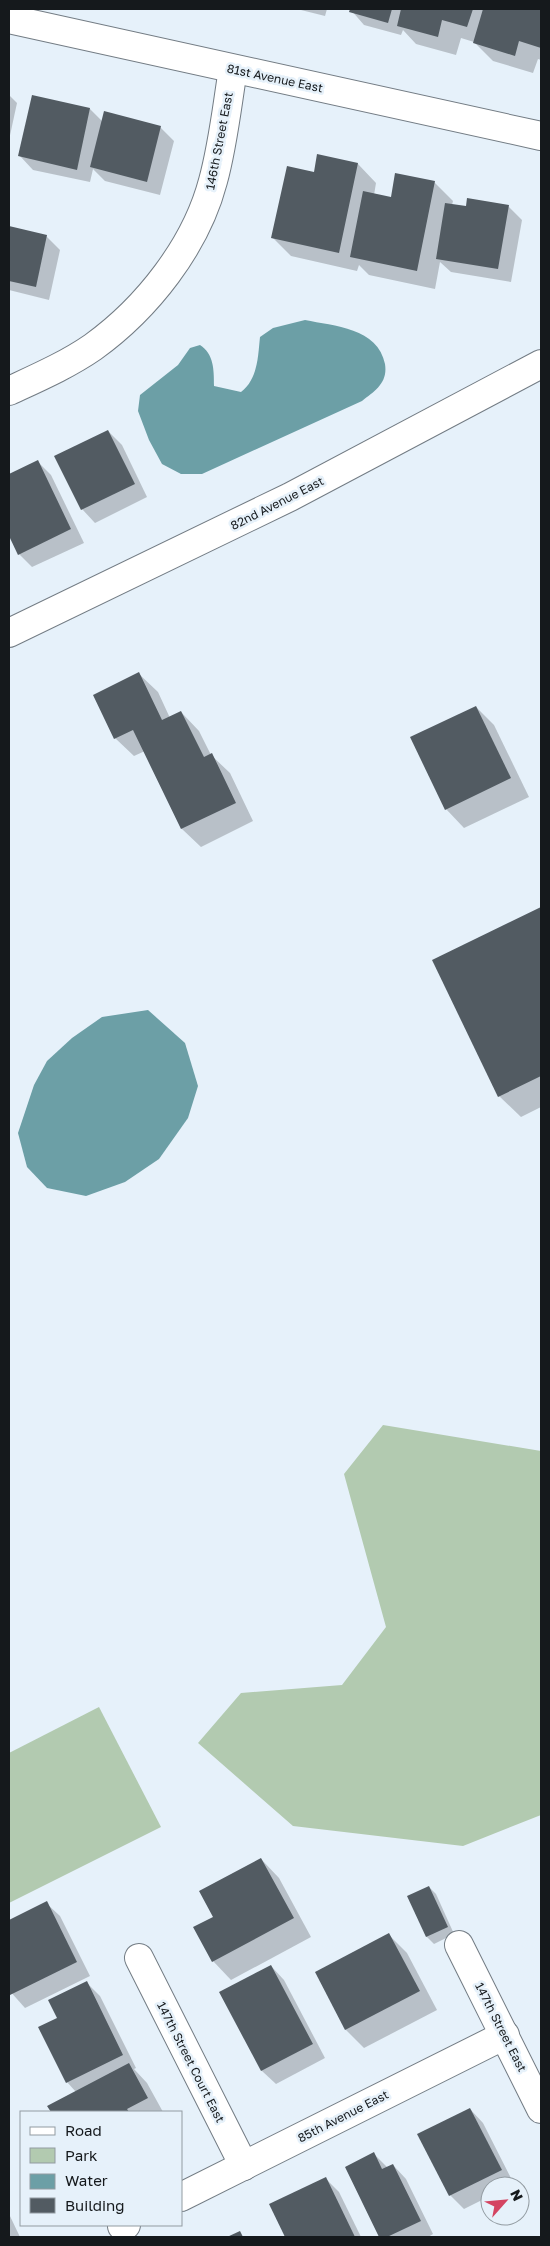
<svg xmlns="http://www.w3.org/2000/svg" width="550" height="2246" viewBox="0 0 550 2246" font-family="'Golos Text',sans-serif">
  <rect width="100%" height="100%" fill="#e6f1fa"/>
  <g fill="#b2cab0">
    <polygon points="383,1425 541,1451 541,1815 463,1846 293,1826 198,1743 241,1693 342,1685 386,1627 344,1474"/>
    <polygon points="99,1707 161,1827 9,1903 9,1753"/>
  </g>
  <g fill="#6c9fa6">
    <path d="M 305,320 C 334,326 378,328 385,364 C 388,383 375,391 362,401 L 202,474 L 181,474 L 162,464 L 149,440 L 138,411 L 140,395 L 178,365 L 190,348 L 200,345 C 214,354 214,370 214,386 L 241,392 C 258,379 258,356 260,337 L 273,328 Z"/>
    <polygon points="148,1010 185,1043 198,1086 188,1118 159,1159 125,1182 86,1196 47,1188 27,1167 18,1133 34,1085 47,1061 72,1038 102,1017"/>
  </g>
  <g fill="#0003">
    <polygon points="297,9 327,9 325,16"/>
    <polygon points="347,9 541,9 541,60 538,59 533,73 493,61 474,42 461,38 456,55 416,44 403,30 401,35 364,25 351,10"/>
    <polygon points="9,95 17,103 9,140"/>
    <polygon points="33,97 90,109 103,122 160,127 174,141 160,195 105,181 93,169 90,182 33,170 20,156"/>
    <polygon points="318,156 358,164 376,183 374,195 391,198 434,182 453,201 452,205 467,208 508,206 522,220 511,282 451,272 440,262 435,289 369,275 359,265 357,271 291,256 273,238 315,173"/>
    <polygon points="9,228 46,236 60,250 49,300 9,290"/>
    <polygon points="108,431 122,445 147,497 95,523 82,509"/>
    <polygon points="38,462 51,475 84,543 32,567 19,554 9,533 9,483"/>
    <polygon points="139,674 158,692 170,718 181,712 199,731 211,755 230,773 253,821 201,847 182,829 145,751 134,756 115,738"/>
    <polygon points="476,707 494,725 529,797 464,828 446,809"/>
    <polygon points="540,908 541,1107 521,1117 499,1096"/>
    <polygon points="261,1859 279,1878 311,1937 231,1980 213,1961"/>
    <polygon points="429,1887 436,1894 454,1934 434,1944 427,1937 408,1897"/>
    <polygon points="46,1903 60,1916 90,1976 25,2008 9,1990 9,1921"/>
    <polygon points="389,1935 407,1953 437,2010 364,2048 346,2030 316,1973"/>
    <polygon points="271,1966 284,1980 325,2058 276,2084 262,2071 221,1992"/>
    <polygon points="87,1983 100,1996 136,2068 134,2069 147,2083 163,2112 52,2112 49,2106 76,2092 67,2082 58,2018"/>
    <polygon points="470,2109 483,2123 514,2184 509,2186 490,2186 490,2196 464,2209 450,2195"/>
    <polygon points="374,2154 388,2168 393,2165 406,2179 433,2234 428,2237 381,2237 346,2167"/>
    <polygon points="326,2179 339,2192 361,2237 286,2237 271,2205"/>
    <polygon points="9,2214 20,2237 9,2237"/>
  </g>
  <g fill="#525b62">
    <polygon points="350,9 392,9 388,23 349,12"/>
    <polygon points="401,9 473,9 467,27 442,20 438,37 397,26"/>
    <polygon points="483,9 541,9 541,48 519,41 515,56 473,43"/>
    <polygon points="32,95 90,108 77,170 18,156"/>
    <polygon points="104,111 161,126 147,182 90,167"/>
    <polygon points="317,154 358,163 339,253 271,238 287,166 314,172"/>
    <polygon points="395,173 435,181 417,271 350,257 363,191 391,197"/>
    <polygon points="467,198 509,205 498,269 436,259 445,203 466,206"/>
    <polygon points="9,226 47,235 36,287 9,281"/>
    <polygon points="108,430 135,484 81,510 54,456"/>
    <polygon points="38,460 71,529 18,555 9,536 9,474"/>
    <polygon points="139,672 162,720 181,711 204,757 212,753 236,803 181,829 133,730 114,739 93,695"/>
    <polygon points="476,706 511,778 445,810 410,737"/>
    <polygon points="541,907 541,1076 498,1097 432,960"/>
    <polygon points="261,1858 294,1918 212,1962 193,1927 213,1917 199,1891"/>
    <polygon points="429,1886 448,1927 426,1937 407,1896"/>
    <polygon points="47,1901 77,1962 10,1995 9,1920"/>
    <polygon points="389,1933 420,1991 345,2030 315,1972"/>
    <polygon points="271,1965 313,2044 261,2071 219,1992"/>
    <polygon points="87,1981 123,2055 66,2083 38,2027 57,2018 48,2000"/>
    <polygon points="129,2063 148,2098 127,2109 129,2112 51,2112 47,2106"/>
    <polygon points="470,2108 502,2170 449,2196 417,2134"/>
    <polygon points="374,2152 382,2169 393,2164 421,2221 387,2237 379,2237 345,2167"/>
    <polygon points="326,2177 355,2237 285,2237 269,2204"/>
    <polygon points="240,2231 243,2237 227,2237"/>
  </g>
  <g fill="none" stroke-linecap="round" stroke-linejoin="round">
    <g stroke="#737c84" stroke-width="30">
      <g id="minor">
        <polyline points="9,19 541,136"/>
        <path d="M 9,391 C 37,378 67,365 93,347 C 147,308 196,246 213,181 C 223,145 227,106 233,69"/>
        <polyline points="9,633 290,497 541,364"/>
        <polyline points="459,1945 541,2109"/>
        <polyline points="139,1958 244,2166"/>
        <polyline points="181,2197 505,2035"/>
        <polyline points="122,2226 126,2225"/>
      </g>
    </g>
    <use href="#minor" stroke="#fff" stroke-width="28"/>
  </g>
  <g text-anchor="middle" dominant-baseline="central" stroke-width="5" stroke-linejoin="round" paint-order="stroke">
    <g font-size="12" fill="#15191c" stroke="#e6f1fa">
      <text transform="translate(275 78) rotate(12)">81st Avenue East</text>
      <text transform="translate(219 141) rotate(-79)">146th Street East</text>
      <text transform="translate(277 503) rotate(-27)">82nd Avenue East</text>
      <text transform="translate(501 2027) rotate(63)">147th Street East</text>
      <text transform="translate(191 2062) rotate(63)">147th Street Court East</text>
      <text transform="translate(343 2116) rotate(-27)">85th Avenue East</text>
    </g>
  </g>
  <rect width="550" height="2246" fill="none" stroke="#15191c" stroke-width="20"/>
  <rect x="20" y="2111" width="162" height="115" fill="#e6f1fa" stroke="#929ba1"/>
  <rect x="30" y="2127" width="25" height="8" fill="#ffffff" stroke="#929ba1"/>
  <text x="65" y="2136" font-size="15" fill="#15191c">Road</text>
  <rect x="30" y="2148" width="25" height="15" fill="#b2cab0" stroke="#929ba1"/>
  <text x="65" y="2161" font-size="15" fill="#15191c">Park</text>
  <rect x="30" y="2174" width="25" height="15" fill="#6c9fa6" stroke="#929ba1"/>
  <text x="65" y="2186" font-size="15" fill="#15191c">Water</text>
  <rect x="30" y="2198" width="25" height="15" fill="#525b62" stroke="#929ba1"/>
  <text x="65" y="2211" font-size="15" fill="#15191c">Building</text>
  <g transform="translate(505 2201) rotate(63)"><circle r="24" fill="#e6f1fa" stroke="#929ba1"/>
  <path d="M0-4L9 19L0 12L-9 19Z" fill="#d44461"/>
  <text y="-8" font-size="14" font-weight="bold" text-anchor="middle" fill="#15191c">N</text>
  </g>
</svg>
